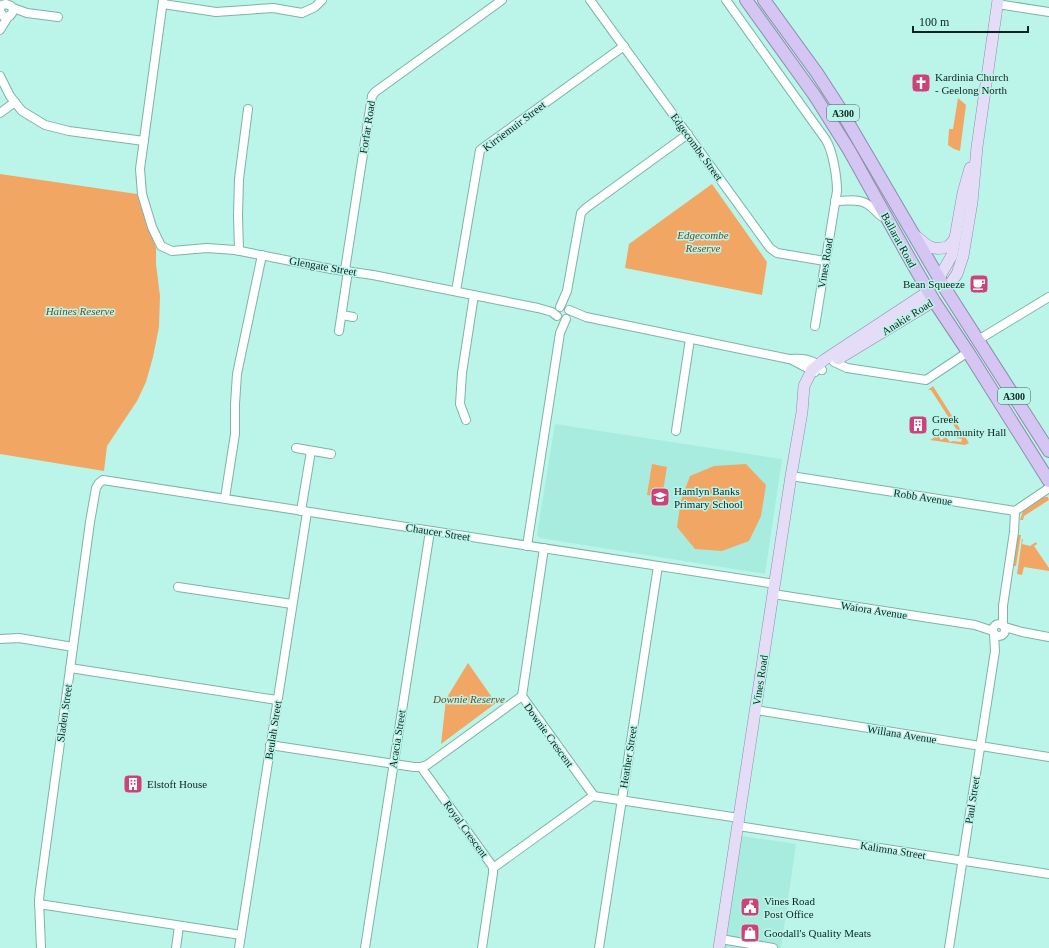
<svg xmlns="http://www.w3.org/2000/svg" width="1049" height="948" viewBox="0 0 1049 948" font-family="'Times New Roman',serif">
  <rect width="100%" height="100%" fill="#bbf5e9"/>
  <g fill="#a7ecde">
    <polygon points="555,424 782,459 765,574 540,538 537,535"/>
    <polygon points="736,835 796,844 781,948 723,948"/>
  </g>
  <g fill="#f2a664">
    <polygon points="958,98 966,105 960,151 954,149 948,145 949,129 953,129"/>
    <polygon points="0,174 137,194 156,248 156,264 160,296 159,327 153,357 146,382 137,401 107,446 104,471 0,454"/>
    <polygon points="712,184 767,262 762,295 625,268 629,244"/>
    <polygon points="933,386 969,443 965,445 930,440 938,435 941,440 946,437 950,442 953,441 961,442 962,439 956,438 960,435 931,390 928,390"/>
    <polygon points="652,464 667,467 662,497 647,495"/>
    <polygon points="746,464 766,485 761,516 749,541 722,551 695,549 677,527 681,500 690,476 714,466"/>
    <polygon points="1044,497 1048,497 1049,500 1024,516 1023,520 1020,520 1023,511"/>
    <polygon points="1018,535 1021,535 1016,566 1013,566"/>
    <polygon points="1022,539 1023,539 1022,544 1030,546 1036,542 1037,544 1034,546 1049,568 1049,571 1024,567 1022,575 1017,574"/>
    <polygon points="468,663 496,703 441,744 446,699"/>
  </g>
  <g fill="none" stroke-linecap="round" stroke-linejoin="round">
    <g stroke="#7bb4a8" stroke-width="10">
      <g id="minor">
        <polyline points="163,0 140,169 142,194 152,227 161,246 172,251 207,248 235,250 331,269 373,275 538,308 552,312 557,316"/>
        <polyline points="590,0 770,248 777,253 825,261"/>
        <path d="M 726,0 L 826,140 C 833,152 837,177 837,191 L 815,326"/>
        <polyline points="163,4 216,12 273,8 302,13 315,7 322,0"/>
        <polyline points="997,4 1049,12"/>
        <polyline points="13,8 27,13 58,17"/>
        <path d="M 0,9 L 2,5 L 6,4 L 11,6 C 14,10 13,14 8,17 L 3,16 L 0,11"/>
        <polyline points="0,30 8,17"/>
        <polyline points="0,76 10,96 22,111 45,125 69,131 144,141"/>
        <polyline points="0,113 15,102"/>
        <path d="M 835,201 C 845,201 859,198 867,204 C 876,209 877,216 887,219"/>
        <polyline points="239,251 238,215 239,179 248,109"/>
        <polyline points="345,270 372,96 375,92 502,0"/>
        <polyline points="456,291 480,150 624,46"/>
        <polyline points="560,307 567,291 581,213 586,208 688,134"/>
        <path d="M 569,310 L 586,317 L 789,359 C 800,358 816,359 822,370"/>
        <polyline points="342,315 353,317"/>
        <polyline points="339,331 348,271"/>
        <polyline points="978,340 1049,297"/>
        <polyline points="792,360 815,372"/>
        <polyline points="834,362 847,368 926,380 968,352"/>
        <polyline points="466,420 460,404 462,373 474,295"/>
        <polyline points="676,431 690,339"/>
        <polyline points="296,448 331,454"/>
        <polyline points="791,476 1015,511 1049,488"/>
        <polyline points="225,498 235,434 235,404 237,374 262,255"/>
        <polyline points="301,511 311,451"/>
        <polyline points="527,546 560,333 566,319"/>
        <polyline points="178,587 292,604"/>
        <polyline points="773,594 975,625 993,631"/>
        <circle cx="999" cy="630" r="6"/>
        <polyline points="1003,625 1003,606 1014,532 1015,511"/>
        <polyline points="1005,627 1022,632 1049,637"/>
        <polyline points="0,639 19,638 73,647"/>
        <polyline points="70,668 277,700"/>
        <polyline points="522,696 544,548"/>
        <polyline points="522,696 594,796"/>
        <polyline points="756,710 1049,757"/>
        <polyline points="270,745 414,767 421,767 427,765 522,696"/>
        <polyline points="421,767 493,867 493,873 482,948"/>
        <polyline points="738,826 1049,874"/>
        <polyline points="493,868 593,796 739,818"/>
        <polyline points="39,904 241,935"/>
        <polyline points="721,939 773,948"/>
        <polyline points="41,948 39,900 40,890 90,522 96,488 99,483 103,480 775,584"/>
        <polyline points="176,948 179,926"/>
        <polyline points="239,948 307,512"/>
        <polyline points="365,948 430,531"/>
        <polyline points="599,948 658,566"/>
        <polyline points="949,948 995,651 994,634"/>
      </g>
    </g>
    <g stroke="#8e8da9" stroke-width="12">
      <g id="major">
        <path d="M 916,236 C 925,244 933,252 946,247 C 951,245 953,242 955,238"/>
        <polyline points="939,278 952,255 963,193 970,168"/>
        <polyline points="946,290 957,274 963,256 972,202 977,147 998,0"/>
        <polyline points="838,359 934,301"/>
        <polyline points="719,948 791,476 802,412 804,386 812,370 824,360 929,291"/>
      </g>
    </g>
    <g stroke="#8e8da9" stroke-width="14">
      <g id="highway">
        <polyline points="746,0 815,96 849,150 907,254 934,301 968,352 1049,481"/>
        <polyline points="764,0 817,73 839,107 946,290 1049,451"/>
      </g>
    </g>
    <use href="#minor" stroke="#fff" stroke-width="8"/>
    <use href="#major" stroke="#e5dcf8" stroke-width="11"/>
    <use href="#highway" stroke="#d4c5f3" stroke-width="12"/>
  </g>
  <defs>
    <g id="church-square" transform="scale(1)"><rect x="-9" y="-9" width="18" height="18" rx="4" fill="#cd4278" stroke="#bbf5e9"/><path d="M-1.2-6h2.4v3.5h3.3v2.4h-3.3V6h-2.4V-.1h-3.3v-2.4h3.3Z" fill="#fff"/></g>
    <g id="cafe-square" transform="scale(1)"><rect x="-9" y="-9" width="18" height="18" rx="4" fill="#cd4278" stroke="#bbf5e9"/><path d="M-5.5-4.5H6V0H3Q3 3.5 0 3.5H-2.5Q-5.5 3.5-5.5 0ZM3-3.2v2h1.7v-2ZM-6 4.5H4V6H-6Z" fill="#fff"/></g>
    <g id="building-square" transform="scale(1)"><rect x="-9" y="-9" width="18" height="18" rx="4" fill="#cd4278" stroke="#bbf5e9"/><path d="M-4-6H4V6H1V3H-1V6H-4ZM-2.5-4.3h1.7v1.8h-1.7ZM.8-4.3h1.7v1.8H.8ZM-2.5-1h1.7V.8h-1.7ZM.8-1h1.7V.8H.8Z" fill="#fff"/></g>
    <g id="school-square" transform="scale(1)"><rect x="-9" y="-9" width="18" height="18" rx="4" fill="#cd4278" stroke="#bbf5e9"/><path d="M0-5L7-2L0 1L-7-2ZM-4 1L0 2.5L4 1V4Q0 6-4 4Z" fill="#fff"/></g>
    <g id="civic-square" transform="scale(1)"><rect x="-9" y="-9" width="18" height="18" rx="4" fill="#cd4278" stroke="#bbf5e9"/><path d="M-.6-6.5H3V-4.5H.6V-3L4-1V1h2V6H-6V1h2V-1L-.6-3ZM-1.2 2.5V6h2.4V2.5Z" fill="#fff"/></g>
    <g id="shop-square" transform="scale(1)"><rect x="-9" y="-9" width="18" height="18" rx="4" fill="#cd4278" stroke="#bbf5e9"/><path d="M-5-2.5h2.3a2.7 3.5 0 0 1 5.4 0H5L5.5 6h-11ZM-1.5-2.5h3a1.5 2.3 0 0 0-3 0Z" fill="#fff"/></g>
  </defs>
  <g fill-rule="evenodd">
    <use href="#church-square" x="921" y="83"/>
    <use href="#cafe-square" x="979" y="284"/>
    <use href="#building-square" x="918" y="425"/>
    <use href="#school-square" x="660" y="497"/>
    <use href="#building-square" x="133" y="784"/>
    <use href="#civic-square" x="750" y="907"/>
    <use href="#shop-square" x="750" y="933"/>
  </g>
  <g text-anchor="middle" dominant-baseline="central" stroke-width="3" stroke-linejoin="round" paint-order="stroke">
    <g fill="#bbf5e9" stroke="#40635c" stroke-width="1">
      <rect x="827" y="105" width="32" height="16" rx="3"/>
      <rect x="998" y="388" width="32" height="16" rx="3"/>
    </g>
    <g font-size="10" font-weight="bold" fill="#0c241f">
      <text x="843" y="113">A300</text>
      <text x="1014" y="396">A300</text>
    </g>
    <g font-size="11" fill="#0c241f" stroke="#bbf5e9" text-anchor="start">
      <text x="935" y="77">Kardinia Church<tspan x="935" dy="13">- Geelong North</tspan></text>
      <text x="965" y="284" text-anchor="end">Bean Squeeze</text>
      <text x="932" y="419">Greek<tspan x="932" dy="13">Community Hall</tspan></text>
      <text x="674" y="491">Hamlyn Banks<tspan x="674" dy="13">Primary School</tspan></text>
      <text x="147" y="784">Elstoft House</text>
      <text x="764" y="901">Vines Road<tspan x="764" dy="13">Post Office</tspan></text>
      <text x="764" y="933">Goodall's Quality Meats</text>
    </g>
    <g font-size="11" fill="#0c241f" stroke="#bbf5e9">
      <text transform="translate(514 126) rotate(-37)">Kirriemuir Street</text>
      <text transform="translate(367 127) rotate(-81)">Forfar Road</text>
      <text transform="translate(697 147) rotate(54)">Edgecombe Street</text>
      <text transform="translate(899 240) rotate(61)">Ballarat Road</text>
      <text transform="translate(825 263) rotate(-81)">Vines Road</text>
      <text transform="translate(323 266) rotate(10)">Glengate Street</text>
      <text transform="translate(907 317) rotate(-32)">Anakie Road</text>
      <text transform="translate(923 497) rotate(9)">Robb Avenue</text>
      <text transform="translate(438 532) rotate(9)">Chaucer Street</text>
      <text transform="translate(874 610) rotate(9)">Waiora Avenue</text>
      <text transform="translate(760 680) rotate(-81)">Vines Road</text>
      <text transform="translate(64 713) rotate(-82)">Sladen Street</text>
      <text transform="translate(273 730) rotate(-81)">Beulah Street</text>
      <text transform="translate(902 734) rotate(9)">Willana Avenue</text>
      <text transform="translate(549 735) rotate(54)">Downie Crescent</text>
      <text transform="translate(397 739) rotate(-81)">Acacia Street</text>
      <text transform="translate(628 757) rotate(-81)">Heather Street</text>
      <text transform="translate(972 800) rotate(-81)">Paul Street</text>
      <text transform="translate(466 829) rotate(54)">Royal Crescent</text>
      <text transform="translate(893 850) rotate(9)">Kalimna Street</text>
    </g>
    <g font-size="11" font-style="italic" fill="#6f4723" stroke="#bbf5e9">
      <text x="703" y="235">Edgecombe<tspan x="703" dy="13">Reserve</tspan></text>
      <text x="80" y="311">Haines Reserve</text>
      <text x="469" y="699">Downie Reserve</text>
    </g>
  </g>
  <path d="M913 26v6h115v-6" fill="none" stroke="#0c241f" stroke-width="2"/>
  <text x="919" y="26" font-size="12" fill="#0c241f" stroke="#bbf5e9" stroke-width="3" paint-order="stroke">100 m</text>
</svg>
